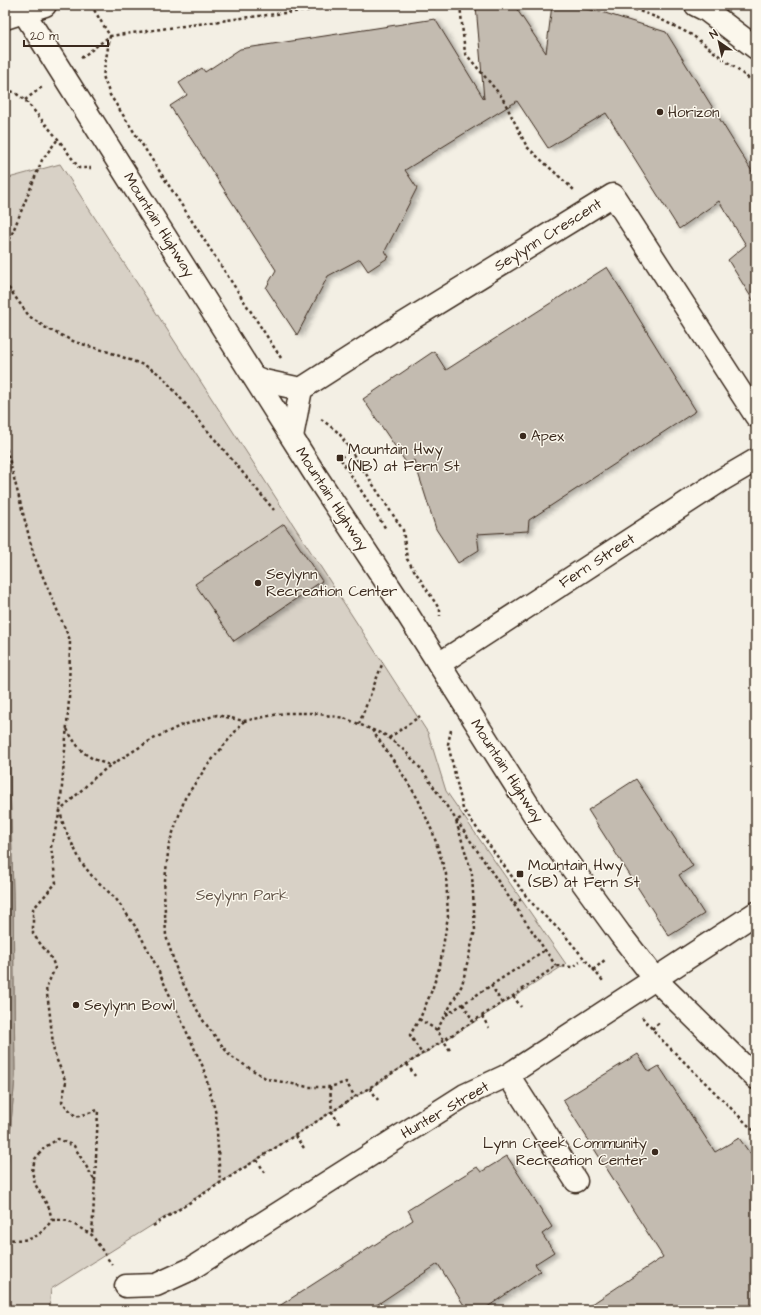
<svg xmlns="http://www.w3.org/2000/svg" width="761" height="1315" viewBox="0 0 761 1315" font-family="'Architects Daughter',sans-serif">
  <defs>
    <filter id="shadow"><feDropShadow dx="4.5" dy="2.5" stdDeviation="2" flood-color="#0004"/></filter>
  </defs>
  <rect width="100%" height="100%" fill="#f3efe4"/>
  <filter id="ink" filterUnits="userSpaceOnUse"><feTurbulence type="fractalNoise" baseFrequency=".025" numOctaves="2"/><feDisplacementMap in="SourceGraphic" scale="8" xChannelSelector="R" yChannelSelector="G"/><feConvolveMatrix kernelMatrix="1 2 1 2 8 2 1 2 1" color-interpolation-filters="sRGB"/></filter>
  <g filter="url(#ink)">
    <polygon fill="#d8d1c6" stroke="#8a7e72" points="60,164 428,733 446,791 566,964 51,1289 49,1310 5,1310 5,1193 15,1077 13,893 9,743 5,723 5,179"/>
    <polygon fill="#afa69a" stroke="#817468" points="5,723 9,743 13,893 15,1077 5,1193"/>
    <g fill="#c3bbb0" stroke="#3b2a1e" filter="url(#shadow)">
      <polygon points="487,5 514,5 546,53 552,5 566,5 605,13 666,32 756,178 756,305 728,260 746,245 719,201 679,229 606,113 548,148 517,101 405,170 417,188 385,251 389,257 368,271 360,259 328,276 297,335 266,288 276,270 170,106 187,95 179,83 202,68 205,72 240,49 435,19 484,99 476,6"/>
      <polygon points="607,267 696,411 529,520 528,531 477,534 479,550 458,563 436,529 414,460 407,464 363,399 434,351 446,370"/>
      <polygon points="284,524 322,581 234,641 195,584"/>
      <polygon points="636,779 693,866 679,875 704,914 669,936 588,810"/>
      <polygon points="638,1054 649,1072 659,1066 715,1152 739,1138 756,1162 756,1310 583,1310 663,1257 563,1100"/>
      <polygon points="507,1156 552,1227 542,1234 554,1252 535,1264 540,1271 483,1310 467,1310 438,1264 369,1310 273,1310 413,1220 408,1210 477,1167 481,1172"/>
    </g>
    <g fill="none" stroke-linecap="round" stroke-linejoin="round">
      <g stroke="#3b2a1e" stroke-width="25">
        <g id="minor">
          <polyline points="23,11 318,479 408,615 542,827 620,934 655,979 756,1078"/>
          <polyline points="254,377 264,381 301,389"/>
          <polyline points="292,437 301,389 390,332 613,195 756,416"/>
          <polyline points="439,664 720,481 756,460"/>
          <polyline points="508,1075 576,1181"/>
          <polyline points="126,1286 156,1285 189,1270 465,1095 508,1075 756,913"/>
        </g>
      </g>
      <g stroke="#3b2a1e" stroke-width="25">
        <g id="major">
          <polyline points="696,5 706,10 756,48"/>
          <polyline points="5,18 45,5"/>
        </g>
      </g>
      <g stroke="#3b2a1e" stroke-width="2.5" stroke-dasharray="3 3" stroke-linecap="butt">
        <polyline points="91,5 110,36 103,76 110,95 281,358"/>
        <polyline points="460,5 465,53 502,97 527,147 574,190"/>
        <polyline points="623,5 658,18 692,35 756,84"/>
        <polyline points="81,58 110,36 242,18 354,5"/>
        <polyline points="5,90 14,92 25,100 58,139 79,168 91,168"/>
        <polyline points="25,100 42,87"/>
        <polyline points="5,251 42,160 58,139"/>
        <polyline points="5,283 29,316 46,328 75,342 109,352 146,366 161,375 274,510"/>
        <polyline points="321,419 339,433 403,530 407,559 440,610 440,616"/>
        <polyline points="5,443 34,556 70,640 69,700 60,811 64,827 81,862 92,876 116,899 135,926 151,955 203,1067 216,1114 220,1183"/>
        <polyline points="358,445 340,458 386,529"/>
        <polyline points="244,721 207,766 185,798 169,844 164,889 166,936 178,974 202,1019 230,1056 267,1079 308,1087 330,1087 346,1082 355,1097"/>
        <polyline points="359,724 383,662"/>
        <path d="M 67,729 C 79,751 87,759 111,765"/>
        <polyline points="372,730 398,767 418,799 433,833 446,874 448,916 440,965 432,990 421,1016 410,1035 422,1054"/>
        <polyline points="451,730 448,744 463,809 526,896 538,910 562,932 603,981"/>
        <polyline points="389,738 420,716"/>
        <polyline points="514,904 523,898"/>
        <polyline points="593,970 606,959"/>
        <polyline points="491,985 502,1003"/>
        <polyline points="513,996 521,1007"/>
        <polyline points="463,1004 473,1021"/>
        <polyline points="446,1015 545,950"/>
        <polyline points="482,1016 489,1028"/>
        <polyline points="642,1017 661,1039 756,1133"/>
        <polyline points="419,1019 437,1030 451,1052"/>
        <polyline points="652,1029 661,1021"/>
        <polyline points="437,1030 462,985 475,930 472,874 456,821 464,816"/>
        <polyline points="407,1064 415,1076"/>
        <polyline points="330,1087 332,1112 340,1125"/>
        <polyline points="370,1088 378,1100"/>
        <polyline points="295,1136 304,1148"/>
        <polyline points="257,1160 265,1173"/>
        <polyline points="95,1181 98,1110 76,1117 62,1102 66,1082 54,1053 49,1007 46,988 55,968 52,959 33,934 33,909 56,883 51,847 60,811 93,779 108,767 151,740 180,726 217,715 244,721 284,713 313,713 344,718 385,735 405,751 422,770 556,966"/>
        <polyline points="52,1220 61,1220 68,1221 92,1235 112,1265"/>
        <polyline points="153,1226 513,996 556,966 573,967 580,962"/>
        <path d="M 5,1239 C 30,1241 36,1241 52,1220 L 49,1208 L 35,1184 L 32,1171 L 35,1159 L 45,1147 L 58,1139 L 74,1146 L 95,1181 L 92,1235"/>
      </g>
      <use href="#minor" stroke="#fbf7ec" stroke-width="22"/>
      <use href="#major" stroke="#fbf7ec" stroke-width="22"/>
    </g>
  </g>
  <g fill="#3b2a1e" stroke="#fbf7ec" stroke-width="1.5">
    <circle cx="660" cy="112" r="4"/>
    <circle cx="523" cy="436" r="4"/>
    <rect x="336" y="454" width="8" height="8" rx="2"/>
    <circle cx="258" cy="583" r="4"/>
    <rect x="516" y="870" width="8" height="8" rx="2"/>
    <circle cx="76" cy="1005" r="4"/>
    <circle cx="655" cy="1152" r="4"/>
  </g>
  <g text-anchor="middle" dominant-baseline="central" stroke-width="3" stroke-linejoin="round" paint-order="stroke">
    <g font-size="15" fill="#3b2a1e" stroke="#fbf7ec" text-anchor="start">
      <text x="668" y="112">Horizon</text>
      <text x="531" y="436">Apex</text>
      <text x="348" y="449">Mountain Hwy<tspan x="348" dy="17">(NB) at Fern St</tspan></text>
      <text x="266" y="574">Seylynn<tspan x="266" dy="17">Recreation Center</tspan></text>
      <text x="528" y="865">Mountain Hwy<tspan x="528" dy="17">(SB) at Fern St</tspan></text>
      <text x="84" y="1005">Seylynn Bowl</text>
      <text x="647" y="1143" text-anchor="end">Lynn Creek Community<tspan x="647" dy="17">Recreation Center</tspan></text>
    </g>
    <g font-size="15" fill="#3b2a1e" stroke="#fbf7ec">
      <text transform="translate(159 225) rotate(58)">Mountain Highway</text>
      <text transform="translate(548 235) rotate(-32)">Seylynn Crescent</text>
      <text transform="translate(332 499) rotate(57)">Mountain Highway</text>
      <text transform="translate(597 561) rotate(-33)">Fern Street</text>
      <text transform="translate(507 771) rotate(57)">Mountain Highway</text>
      <text transform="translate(445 1110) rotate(-30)">Hunter Street</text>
    </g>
    <g font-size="15" fill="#625448" stroke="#fbf7ec">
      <text x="242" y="895">Seylynn Park</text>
    </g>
  </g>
  <rect width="761" height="1315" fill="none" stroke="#fbf7ec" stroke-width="20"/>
  <rect x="10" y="10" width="741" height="1295" fill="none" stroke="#3b2a1e" stroke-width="1.5" filter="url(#ink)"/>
  <g transform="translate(719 42) rotate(326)" stroke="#fbf7ec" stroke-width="3" paint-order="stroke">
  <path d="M0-3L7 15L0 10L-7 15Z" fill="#3b2a1e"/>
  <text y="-6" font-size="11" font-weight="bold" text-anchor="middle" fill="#3b2a1e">N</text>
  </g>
  <path d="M24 40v6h84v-6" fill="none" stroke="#3b2a1e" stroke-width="2"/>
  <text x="30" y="40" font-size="12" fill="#3b2a1e" stroke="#fbf7ec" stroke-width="3" paint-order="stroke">20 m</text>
</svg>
